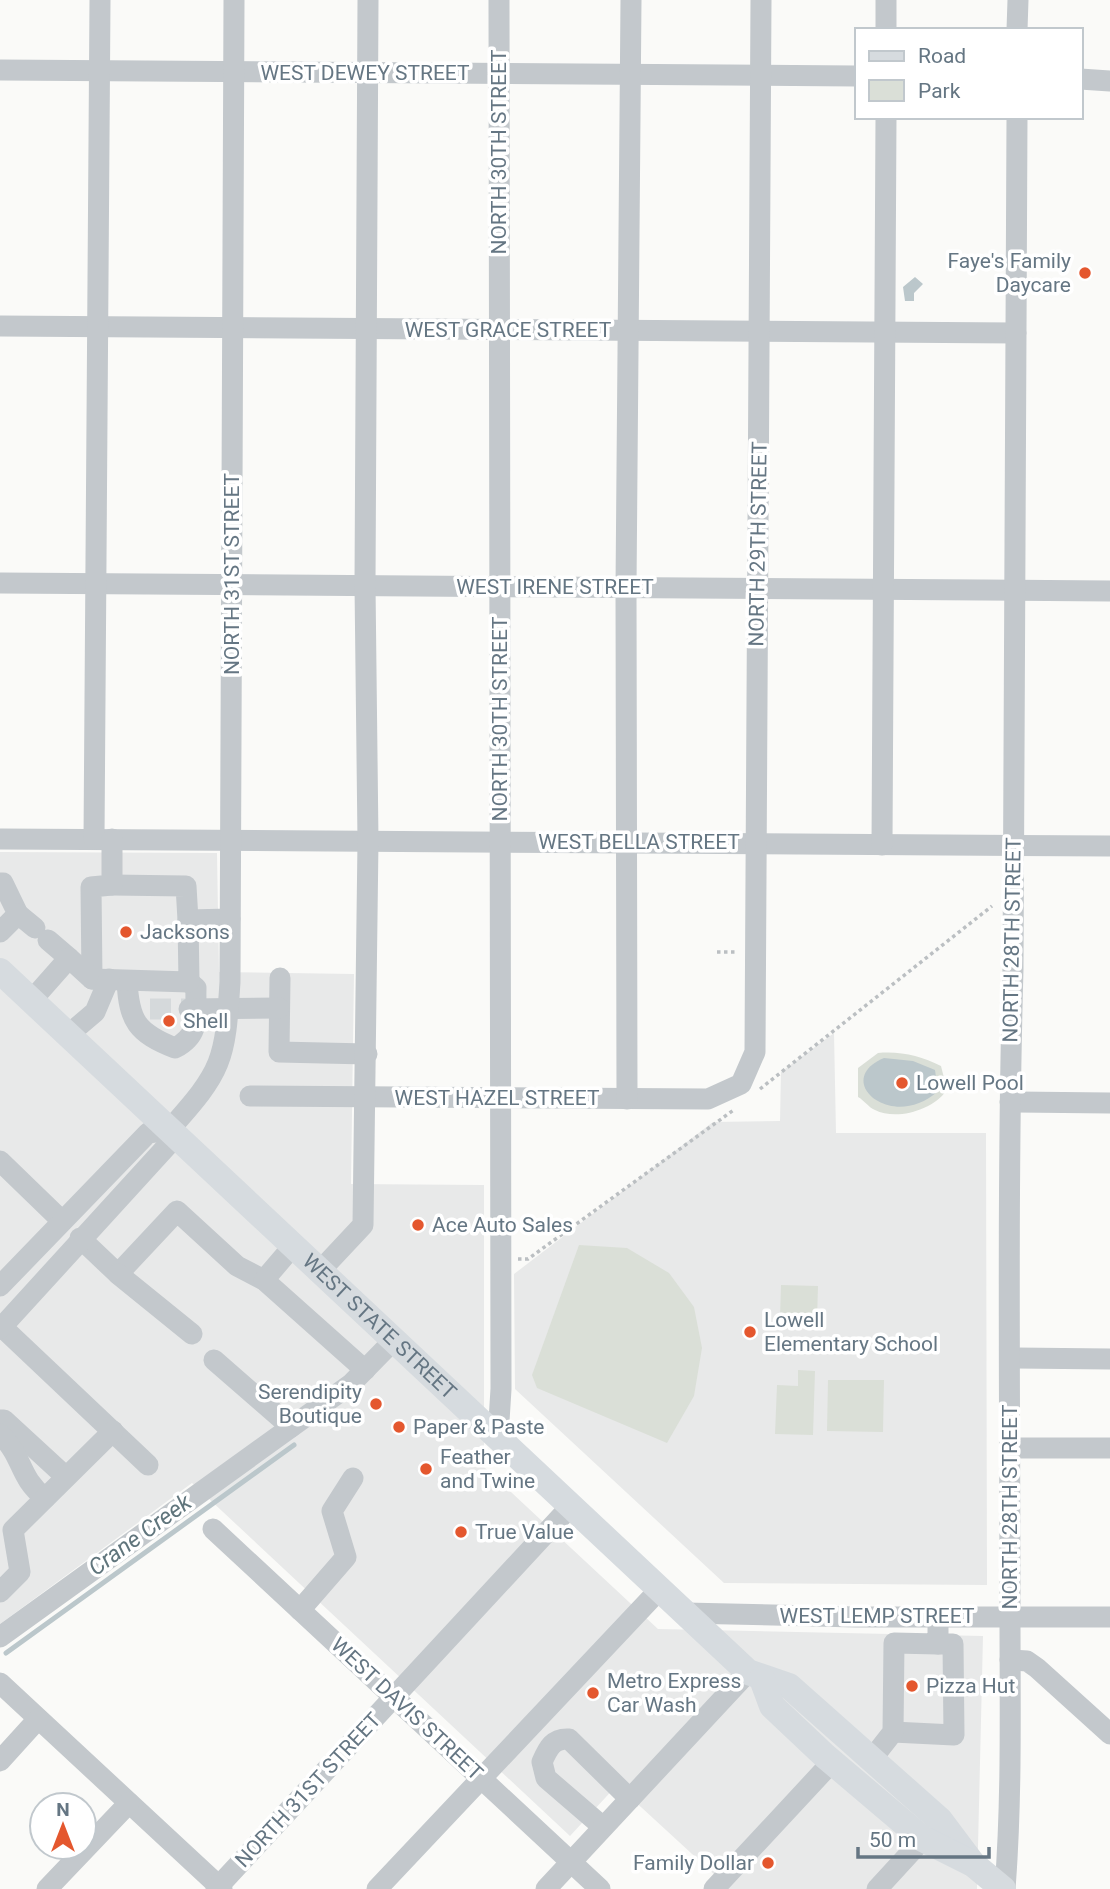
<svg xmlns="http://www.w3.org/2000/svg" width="1110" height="1889" viewBox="0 0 1110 1889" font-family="Roboto,sans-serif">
  <rect width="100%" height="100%" fill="#fafaf8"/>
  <g fill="#e8e9e9">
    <polygon points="0,852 217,853 219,972 354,974 351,1184 484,1185 484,1467 658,1629 983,1636 977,1889 704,1889 716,1876 617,1785 570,1836 192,1483 0,1624"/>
    <polygon points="834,1033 836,1133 986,1133 987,1585 724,1583 515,1389 514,1274 713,1122 780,1121 781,1072"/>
  </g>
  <g fill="#dadfd7">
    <path d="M 878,1053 C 901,1051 921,1056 941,1066 L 945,1082 L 953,1082 L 953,1091 L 946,1091 C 933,1110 896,1121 875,1110 C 868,1107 864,1100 858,1097 L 858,1068 Z"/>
    <polygon points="579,1245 627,1248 669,1273 694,1307 702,1348 694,1396 667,1443 537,1388 532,1375"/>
    <polygon points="781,1285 818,1286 817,1320 780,1318"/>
    <polygon points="798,1370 815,1371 813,1435 775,1434 777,1385 798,1386"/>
    <polygon points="828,1380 884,1380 883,1432 827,1431"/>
  </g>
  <g fill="#bbc7cb">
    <polygon points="915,277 923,284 914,293 914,301 905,301 903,287"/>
    <path d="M 884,1058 L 913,1061 L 935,1070 L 938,1091 C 892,1133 831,1080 884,1058 Z"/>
  </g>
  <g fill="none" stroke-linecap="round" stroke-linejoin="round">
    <polyline stroke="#bbc7cb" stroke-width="5" points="6,1653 294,1445"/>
    <polyline stroke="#d5d9db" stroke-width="21" stroke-dasharray="21 10" stroke-linecap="butt" points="150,1009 189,1009"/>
    <g stroke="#bbbfc2" stroke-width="3.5" stroke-dasharray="3.5 3.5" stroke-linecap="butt">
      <polyline points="717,952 736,952"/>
      <polyline points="760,1089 992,906"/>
      <polyline points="518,1259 528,1259 735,1109"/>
    </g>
    <g stroke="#c3c8cc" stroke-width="21">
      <polyline points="886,0 886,30"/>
      <polyline points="1017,30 1018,0"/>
      <polyline points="0,70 856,76"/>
      <polyline points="1080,79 1110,81"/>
      <polyline points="0,326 1016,333"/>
      <polyline points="0,583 1110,591"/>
      <polyline points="0,839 1110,846"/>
      <polyline points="94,839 100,0"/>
      <polyline points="882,845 886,117"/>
      <polyline points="0,883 3,883 18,914 0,932"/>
      <polyline points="112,885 186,886 188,920"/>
      <polyline points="18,914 35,928"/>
      <polyline points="48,940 69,958"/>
      <polyline points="280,978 279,1052 367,1054"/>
      <polyline points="92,979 91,887 112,885 112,839"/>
      <path d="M 127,981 C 129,1021 137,1033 175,1048 C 202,1034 195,1015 196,988 L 189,982"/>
      <polyline points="31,1001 69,958 92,979 189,982 188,920 230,919"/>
      <polyline points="189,1009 279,1008"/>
      <polyline points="68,1035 95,1012 109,979"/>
      <polyline points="250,1096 708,1099 741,1084 755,1052 761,0"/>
      <polyline points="627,1099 626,587 631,0"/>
      <polyline points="1010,1102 1110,1103"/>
      <path d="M 169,1130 C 223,1070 225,1061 230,982 L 234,0"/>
      <polyline points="0,1161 62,1221"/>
      <polyline points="80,1238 118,1274 177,1211 237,1266 264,1280 293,1246"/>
      <polyline points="320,1271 363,1225 368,841 365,585 368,0"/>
      <polyline points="118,1274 192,1334"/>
      <polyline points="264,1280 365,1370"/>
      <polyline points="0,1286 148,1133 169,1130"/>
      <polyline points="2,1327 148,1465"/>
      <polyline points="0,1329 167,1146 169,1130"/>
      <polyline points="1011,1358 1110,1359"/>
      <polyline points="214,1360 291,1427"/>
      <polyline points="0,1420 4,1420 66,1477"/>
      <path d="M 0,1434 C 24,1457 18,1477 45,1498"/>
      <polyline points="498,1437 501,1389 499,0"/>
      <polyline points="1011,1448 1110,1448"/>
      <polyline points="213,1529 600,1889"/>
      <polyline points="0,1592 20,1572 13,1530 113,1431"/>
      <polyline points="300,1610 346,1557 332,1511 353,1478"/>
      <polyline points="685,1613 856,1617 1110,1617"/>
      <polyline points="0,1637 351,1384 394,1340"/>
      <polyline points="1010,1660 1027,1661 1037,1668 1110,1734"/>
      <polyline points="0,1683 222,1889"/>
      <polyline points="893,1732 954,1735 953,1644 938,1644"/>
      <polyline points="871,1760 893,1732 894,1643 938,1644 938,1616"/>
      <polyline points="0,1761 38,1719"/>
      <path d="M 603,1827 L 546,1778 L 542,1762 C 548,1748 553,1738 569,1739 L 630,1799"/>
      <polyline points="47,1889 129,1803"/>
      <polyline points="216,1889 571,1506"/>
      <polyline points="377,1889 660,1589"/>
      <polyline points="546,1889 748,1672"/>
      <polyline points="714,1889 832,1762"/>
      <polyline points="877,1889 923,1839"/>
      <path d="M 1005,1889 C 1012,1798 1010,1706 1010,1614 C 1010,1399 1007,1184 1013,969 L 1017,117"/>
    </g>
    <g stroke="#d6dbdf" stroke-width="26">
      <path id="s1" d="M 0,971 L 748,1672 L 789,1686 L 940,1820 L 973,1864"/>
      <polyline points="762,1679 772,1706 825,1756 923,1839 973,1864 1003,1889"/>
    </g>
  </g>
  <g fill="#e4572e" stroke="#fff" stroke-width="2.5">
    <circle cx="1085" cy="273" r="7"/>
    <circle cx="126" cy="932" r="7"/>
    <circle cx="169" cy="1021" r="7"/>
    <circle cx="902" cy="1083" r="7"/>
    <circle cx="418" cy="1225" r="7"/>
    <circle cx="750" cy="1332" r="7"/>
    <circle cx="376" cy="1404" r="7"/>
    <circle cx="399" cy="1427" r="7"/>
    <circle cx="426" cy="1469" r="7"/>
    <circle cx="461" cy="1532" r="7"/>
    <circle cx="912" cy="1686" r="7"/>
    <circle cx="593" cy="1693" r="7"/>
    <circle cx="768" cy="1863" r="7"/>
  </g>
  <g text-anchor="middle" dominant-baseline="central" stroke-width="7" stroke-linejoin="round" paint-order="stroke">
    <g font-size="21" fill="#657683" stroke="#fff">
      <text x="365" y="73">WEST DEWEY STREET</text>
      <text transform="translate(499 152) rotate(-90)">NORTH 30TH STREET</text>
      <text x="508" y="330">WEST GRACE STREET</text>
      <text transform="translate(758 544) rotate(-89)">NORTH 29TH STREET</text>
      <text transform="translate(232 574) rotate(-90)">NORTH 31ST STREET</text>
      <text x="555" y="587">WEST IRENE STREET</text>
      <text transform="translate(500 719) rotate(-90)">NORTH 30TH STREET</text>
      <text x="639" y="842">WEST BELLA STREET</text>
      <text transform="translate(1012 940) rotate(-89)">NORTH 28TH STREET</text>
      <text x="497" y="1098">WEST HAZEL STREET</text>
      <text stroke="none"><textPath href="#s1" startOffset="520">WEST STATE STREET</textPath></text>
      <text transform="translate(1010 1507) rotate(-90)">NORTH 28TH STREET</text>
      <text x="877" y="1616">WEST LEMP STREET</text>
      <text transform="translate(407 1709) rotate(43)">WEST DAVIS STREET</text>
      <text transform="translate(308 1790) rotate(-47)">NORTH 31ST STREET</text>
    </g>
    <g font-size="21" fill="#657683" stroke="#fff" text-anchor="start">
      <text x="1071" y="261" text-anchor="end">Faye's Family<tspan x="1071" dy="24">Daycare</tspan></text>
      <text x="140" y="932">Jacksons</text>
      <text x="183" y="1021">Shell</text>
      <text x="916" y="1083">Lowell Pool</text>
      <text x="432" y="1225">Ace Auto Sales</text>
      <text x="764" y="1320">Lowell<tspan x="764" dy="24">Elementary School</tspan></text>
      <text x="362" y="1392" text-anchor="end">Serendipity<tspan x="362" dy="24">Boutique</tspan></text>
      <text x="413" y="1427">Paper &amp; Paste</text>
      <text x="440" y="1457">Feather<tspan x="440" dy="24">and Twine</tspan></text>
      <text x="475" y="1532">True Value</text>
      <text x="607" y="1681">Metro Express<tspan x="607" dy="24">Car Wash</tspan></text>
      <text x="926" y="1686">Pizza Hut</text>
      <text x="754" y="1863" text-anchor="end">Family Dollar</text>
    </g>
    <g font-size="23" font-style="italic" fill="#60757c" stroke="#fff">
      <text transform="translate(140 1535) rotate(-36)">Crane Creek</text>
    </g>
  </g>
  <rect x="855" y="28" width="228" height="91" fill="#ffffff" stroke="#c1c8cd" stroke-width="2"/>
  <rect x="869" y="51" width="35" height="10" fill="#d6dbdf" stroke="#c1c8cd" stroke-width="2"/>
  <text x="918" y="63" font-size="21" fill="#657683">Road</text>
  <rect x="869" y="80" width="35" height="21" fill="#dadfd7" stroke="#c1c8cd" stroke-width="2"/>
  <text x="918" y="98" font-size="21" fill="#657683">Park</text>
  <g transform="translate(63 1826)"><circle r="33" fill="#ffffff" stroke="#c1c8cd" stroke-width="2"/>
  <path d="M0-5L12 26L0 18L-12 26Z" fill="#e4572e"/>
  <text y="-10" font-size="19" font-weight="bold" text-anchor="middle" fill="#657683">N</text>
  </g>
  <path d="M858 1847v10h131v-10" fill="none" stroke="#657683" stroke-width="3.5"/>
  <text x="869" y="1847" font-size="21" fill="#657683" stroke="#ffffff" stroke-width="5" paint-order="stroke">50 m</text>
</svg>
